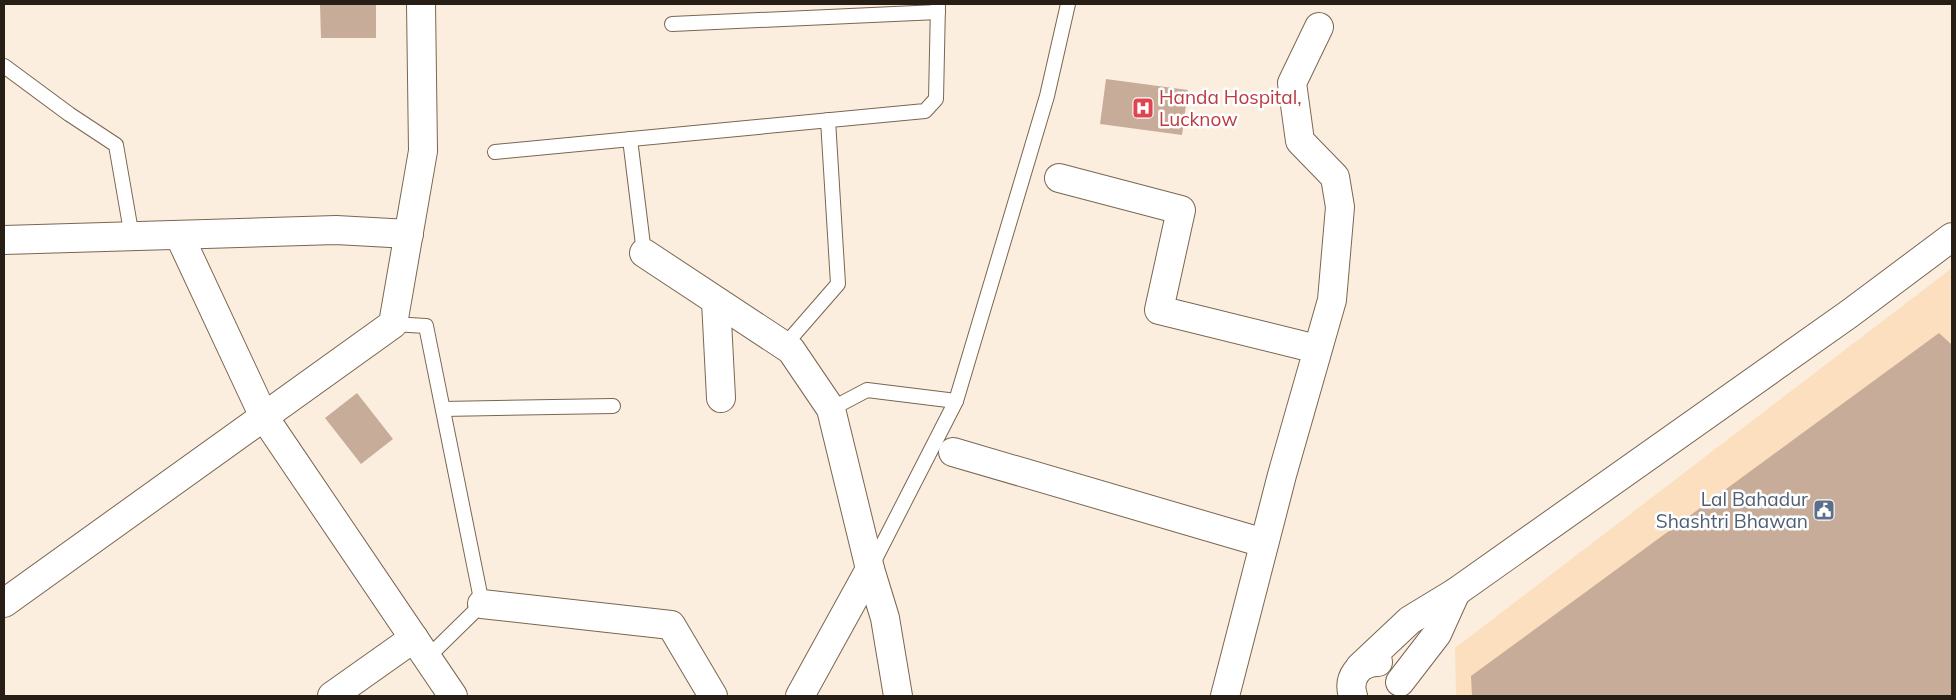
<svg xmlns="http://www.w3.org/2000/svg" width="1956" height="700" viewBox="0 0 1956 700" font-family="Mulish,sans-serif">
  <rect width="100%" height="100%" fill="#fceedf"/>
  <polygon fill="#fbdfbf" points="1952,268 1952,696 1456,696 1455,648"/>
  <g fill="#c7ad99">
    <polygon points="320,4 376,4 376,38 321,38"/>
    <polygon points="1106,79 1188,90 1182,135 1100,124"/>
    <polygon points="1939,333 1952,345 1952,696 1472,696 1471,676"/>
    <polygon points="357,393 393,439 361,464 325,418"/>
  </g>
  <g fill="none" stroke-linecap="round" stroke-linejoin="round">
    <g stroke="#7a6650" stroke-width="16">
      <g id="service">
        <polyline points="672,24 938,12"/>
        <polyline points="4,66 69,114 116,145 132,237"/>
        <polyline points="630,139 644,253"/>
        <polyline points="495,152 925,111 936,99 938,4"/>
        <polyline points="393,324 426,326 482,604 427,658"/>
        <polyline points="784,346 838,284 828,120"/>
        <polyline points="443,409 613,406"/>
        <polyline points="831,409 867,390 956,401 1047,96 1068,4"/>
        <polyline points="871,567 956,401"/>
      </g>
    </g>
    <g stroke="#7a6650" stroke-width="30">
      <g id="minor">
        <polyline points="1059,178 1181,210 1159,310 1317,349"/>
        <polyline points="179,235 264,417 453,696"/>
        <polyline points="4,240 336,230 409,234"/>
        <polyline points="644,253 791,350 831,409 870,569 885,618 898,696"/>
        <polyline points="716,301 721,398"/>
        <polyline points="953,452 1264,543"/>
        <polyline points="4,603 393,324 423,151 421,4"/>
        <polyline points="482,604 671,625 713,696"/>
        <polyline points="332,696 414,638"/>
        <polyline points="800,696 870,569"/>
        <polyline points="1225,696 1282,475 1332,300 1340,207 1335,177 1300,141 1292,83 1319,27"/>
      </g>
    </g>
    <g stroke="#7a6650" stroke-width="30">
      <g id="tertiary">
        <polyline points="1360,667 1410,620 1456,592 1849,314 1952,237"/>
        <polyline points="1400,682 1437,634 1456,592"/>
        <path d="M 1353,696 C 1347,678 1359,662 1378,662"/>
      </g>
    </g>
    <use href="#service" stroke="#fff" stroke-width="14"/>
    <use href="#minor" stroke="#fff" stroke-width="28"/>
    <use href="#tertiary" stroke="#fff" stroke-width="28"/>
  </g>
  <defs>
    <g id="hospital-square" transform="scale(1.125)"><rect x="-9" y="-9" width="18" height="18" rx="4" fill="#e0444e" stroke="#fff"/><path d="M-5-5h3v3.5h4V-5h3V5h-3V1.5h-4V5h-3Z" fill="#fff"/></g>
    <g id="civic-square" transform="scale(1.125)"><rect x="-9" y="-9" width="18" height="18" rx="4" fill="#5c6f8a" stroke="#fff"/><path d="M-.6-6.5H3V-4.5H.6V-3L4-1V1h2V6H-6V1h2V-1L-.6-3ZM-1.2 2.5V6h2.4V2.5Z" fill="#fff"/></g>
  </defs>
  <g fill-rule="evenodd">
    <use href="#hospital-square" x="1143" y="108"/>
    <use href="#civic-square" x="1824" y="510"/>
  </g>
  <g text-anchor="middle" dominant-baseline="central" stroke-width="5" stroke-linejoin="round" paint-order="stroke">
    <g font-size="19" fill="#be3a42" stroke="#fff" text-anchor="start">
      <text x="1159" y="97">Handa Hospital,<tspan x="1159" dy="22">Lucknow</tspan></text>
    </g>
    <g font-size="19" fill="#4e5e75" stroke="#fff" text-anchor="end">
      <text x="1808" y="499">Lal Bahadur<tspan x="1808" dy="22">Shashtri Bhawan</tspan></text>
    </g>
  </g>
  <rect width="1956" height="700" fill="none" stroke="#271f16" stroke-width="10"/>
</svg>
